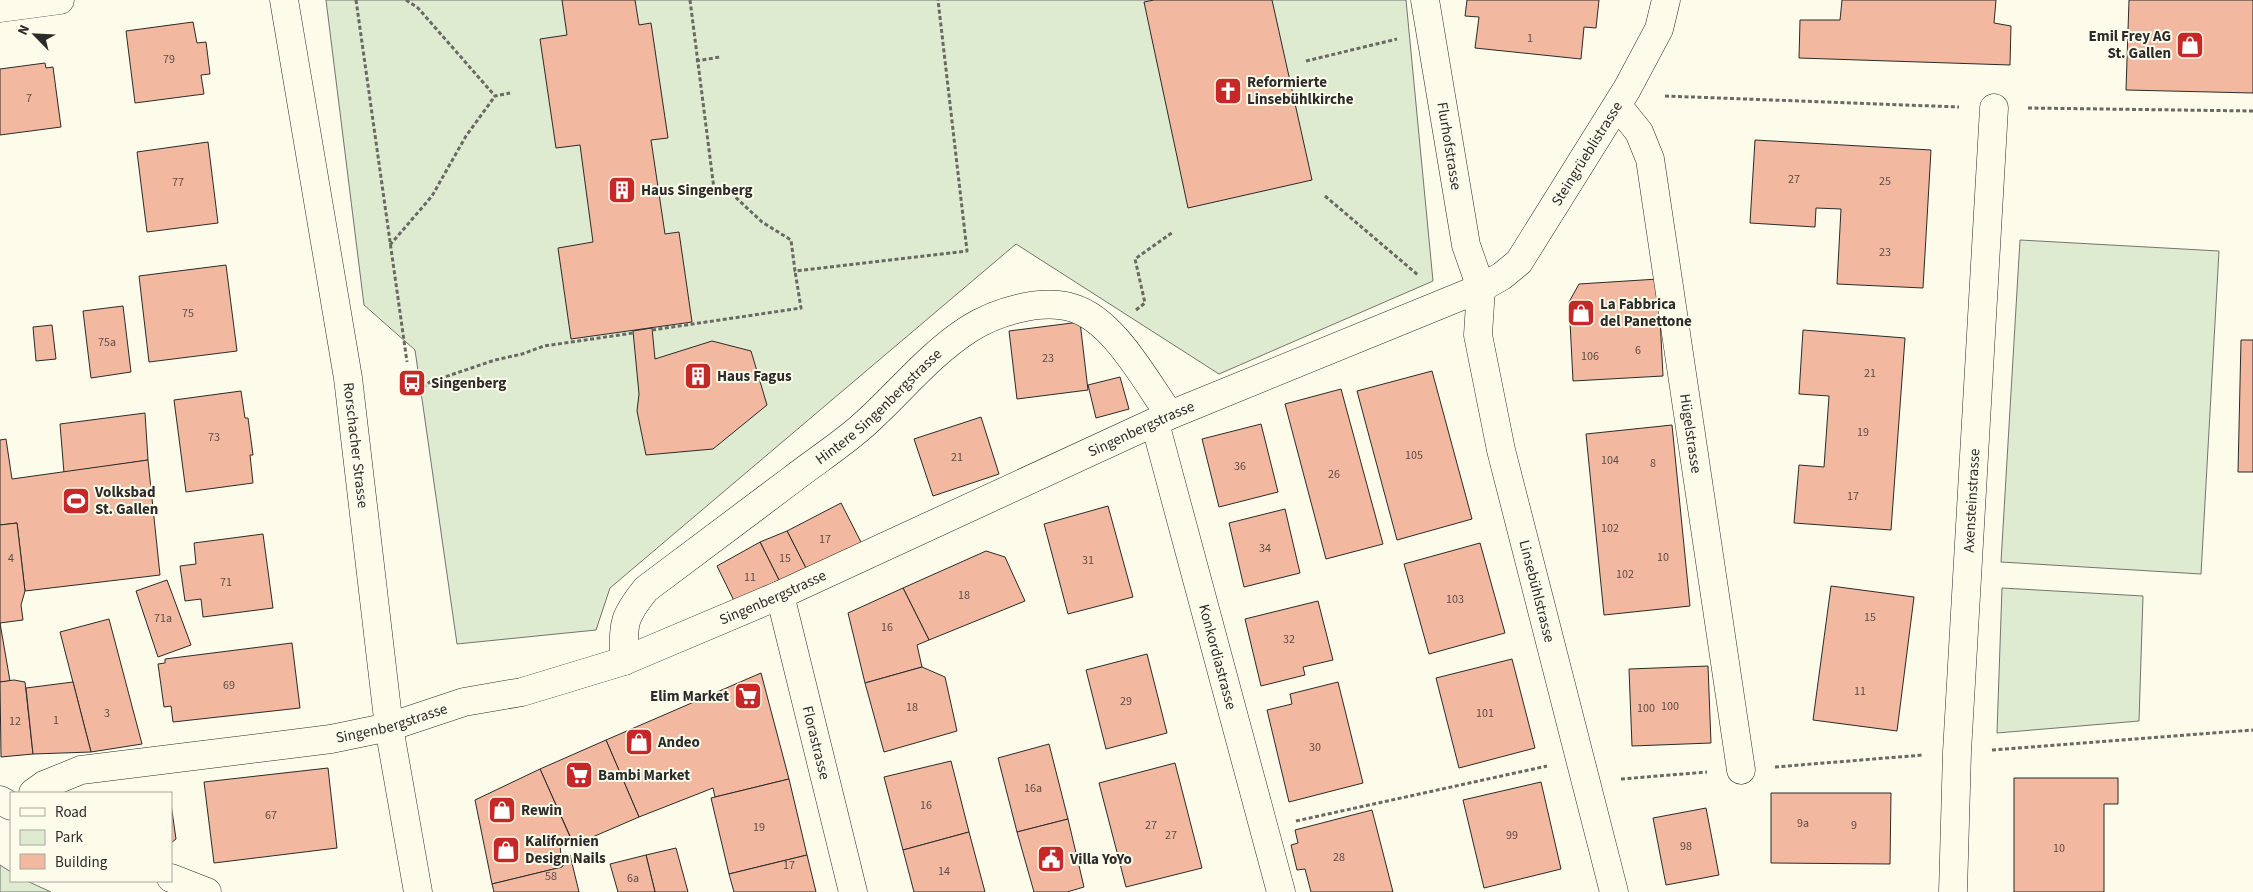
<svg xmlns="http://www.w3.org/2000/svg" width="2253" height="892" viewBox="0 0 2253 892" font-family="'Source Sans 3',sans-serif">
  <rect width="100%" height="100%" fill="#fdfbea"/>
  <g fill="#deebd1" stroke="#74746e">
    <polygon points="326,0 1406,0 1433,281 1219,374 1016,244 610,588 596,630 457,644 415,350 364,305"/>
    <polygon points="2020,240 2219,251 2201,574 2001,562"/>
    <polygon points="2002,588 2143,596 2139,721 1997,733"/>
    <polygon points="0,865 11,872 11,881 27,881 51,892 0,892"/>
  </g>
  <g fill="#f2b8a0" stroke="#2b2b2b">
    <polygon points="562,0 635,0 639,25 651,23 668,138 651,140 665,234 679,232 692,322 571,339 558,248 593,242 580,145 556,148 540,39 567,35"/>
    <polygon points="1154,0 1272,0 1312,180 1188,208 1144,2"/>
    <polygon points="1467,0 1599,0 1596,28 1584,27 1581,59 1475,48 1479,17 1465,16"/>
    <polygon points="1842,0 1996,0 1994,23 2011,26 2010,65 1799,58 1800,20 1840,20"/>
    <polygon points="2129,0 2253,0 2253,93 2126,90"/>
    <polygon points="193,22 197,43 206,42 210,74 201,75 204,94 135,103 126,31"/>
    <polygon points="45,63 46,68 53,67 61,127 0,135 0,69"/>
    <polygon points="1755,140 1931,150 1923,288 1837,284 1841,209 1816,208 1815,227 1750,223"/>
    <polygon points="208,142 218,223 147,232 137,152"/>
    <polygon points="226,265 237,351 149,362 139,276"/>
    <polygon points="1658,279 1663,376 1573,381 1569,302 1579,284"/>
    <polygon points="123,306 131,372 91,378 83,311"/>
    <polygon points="1080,322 1088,390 1017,399 1009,331"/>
    <polygon points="52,325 56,359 36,361 33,327"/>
    <polygon points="652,328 655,359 712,341 751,351 767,405 713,449 646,455 637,411 639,394 633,331"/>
    <polygon points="1803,330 1905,338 1891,530 1794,523 1799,465 1824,467 1829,396 1799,394"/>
    <polygon points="2241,340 2253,340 2253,472 2238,472"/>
    <polygon points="1432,371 1472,519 1397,540 1357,391"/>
    <polygon points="1120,377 1129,409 1096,418 1088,385"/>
    <polygon points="1341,389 1383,544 1326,559 1285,404"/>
    <polygon points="241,391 245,418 248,418 253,455 250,455 253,483 186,492 174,400"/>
    <polygon points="145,413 148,460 64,473 60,424"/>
    <polygon points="981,417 999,474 933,496 914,439"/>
    <polygon points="1261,424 1278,492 1219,507 1202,439"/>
    <polygon points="1672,425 1690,606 1604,615 1586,434"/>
    <polygon points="6,439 12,479 148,460 160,575 25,591 17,523 0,525 0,440"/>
    <polygon points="841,503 864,548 809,574 787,531"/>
    <polygon points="1108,506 1133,597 1068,614 1044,524"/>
    <polygon points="1285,509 1300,573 1244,587 1229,523"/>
    <polygon points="17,523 25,591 21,605 23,620 0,623 0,525"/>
    <polygon points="787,531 809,574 783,588 760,542"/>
    <polygon points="263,534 273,608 203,617 201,599 185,601 180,566 196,564 194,543"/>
    <polygon points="760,542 783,588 738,609 717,566"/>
    <polygon points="1480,543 1505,633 1429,654 1404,564"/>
    <polygon points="986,551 1005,557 1025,601 929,640 903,588"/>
    <polygon points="167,580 191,645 158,657 136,591"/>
    <polygon points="1831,586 1914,597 1897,731 1813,720"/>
    <polygon points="903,588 929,640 917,645 922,667 865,683 848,613"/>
    <polygon points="1318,601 1333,660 1303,667 1305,675 1261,686 1245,619"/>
    <polygon points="109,619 142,744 91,752 60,632"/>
    <polygon points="0,623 10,681 0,682"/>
    <polygon points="292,643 300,708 173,722 171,706 164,707 158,664 165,663 165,659"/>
    <polygon points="1147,654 1167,733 1106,749 1086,670"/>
    <polygon points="1512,659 1535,748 1459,768 1436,678"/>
    <polygon points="1708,666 1711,743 1632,746 1629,669"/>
    <polygon points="922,667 945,677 957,731 884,752 865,683"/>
    <polygon points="761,673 789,779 715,797 713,788 639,817 606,740"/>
    <polygon points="14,680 25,682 33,754 1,757 0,682"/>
    <polygon points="73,682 91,752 33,754 26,688"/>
    <polygon points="1338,682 1363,783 1289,802 1267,710 1292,704 1290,694"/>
    <polygon points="606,740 639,817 574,845 540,769"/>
    <polygon points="1049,744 1068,819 1017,832 998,758"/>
    <polygon points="951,761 969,832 903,850 884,777"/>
    <polygon points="1175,763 1202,868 1126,887 1099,783"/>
    <polygon points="328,768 337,848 214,863 204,782"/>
    <polygon points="540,769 571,839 560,845 562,867 492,884 475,800"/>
    <polygon points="2014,778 2118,778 2118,804 2104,804 2104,892 2014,892"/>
    <polygon points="789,779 807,855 729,874 711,798"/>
    <polygon points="1541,782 1561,869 1484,888 1463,800"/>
    <polygon points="1771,793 1891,793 1890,864 1771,863"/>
    <polygon points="171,804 176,839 171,843"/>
    <polygon points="1706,808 1719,875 1666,885 1653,818"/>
    <polygon points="1372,810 1393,892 1311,892 1305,869 1297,870 1291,845 1298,843 1295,830"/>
    <polygon points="1068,819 1084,887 1067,892 1034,892 1017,832"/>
    <polygon points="969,832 985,892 914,892 903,850"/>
    <polygon points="676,848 688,892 655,892 646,855"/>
    <polygon points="570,855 579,892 494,892 492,884 562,867"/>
    <polygon points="646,855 655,892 618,892 610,864"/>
    <polygon points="807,855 816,892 734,892 729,874"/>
  </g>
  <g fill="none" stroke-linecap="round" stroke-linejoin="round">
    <g stroke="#2b2b2b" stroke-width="29">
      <g id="minor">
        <path id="s1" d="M 1425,0 L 1466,245 L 1481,288 L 1478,335 L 1501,450 L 1614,892"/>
        <polyline points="0,8 60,0"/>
        <path id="s2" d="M 1618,106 L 1639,132 L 1650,159 L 1741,770"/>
        <path id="s3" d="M 1155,423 L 1281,892"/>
        <path id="s4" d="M 780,595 L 853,892"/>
        <path id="s5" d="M 624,661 C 624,624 621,620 646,589 C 694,553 742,517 790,481 C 813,463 838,447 860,428 C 897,396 927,356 969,329 C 996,312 1041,298 1073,308 C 1114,320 1146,382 1170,415"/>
        <path id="s6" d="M 33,793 L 44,785 L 81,770 L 331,739 L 389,727 L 464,702 L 522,692 L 624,661 L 780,595 L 1170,415 L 1481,288 L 1502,276 L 1519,262 L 1627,89 L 1659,29 L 1666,0"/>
        <path id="s7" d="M 1953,892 L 1957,752 L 1994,108"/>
      </g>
    </g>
    <g stroke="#2b2b2b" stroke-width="29">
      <g id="secondary">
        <polyline points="0,800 11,806"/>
        <polyline points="171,878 207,892"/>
      </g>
    </g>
    <g stroke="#2b2b2b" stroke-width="29">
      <g id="primary">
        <path id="s8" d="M 284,0 L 348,378 L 389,727 L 418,892"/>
      </g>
    </g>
    <g stroke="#6a6964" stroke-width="3" stroke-dasharray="4 2.5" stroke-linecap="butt">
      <polyline points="356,0 407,362"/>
      <polyline points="406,0 418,8 495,96 510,93"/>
      <polyline points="690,0 714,189 731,193 762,222 791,240 795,271 967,251 938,0"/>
      <polyline points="696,61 720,57"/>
      <polyline points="1306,61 1397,39"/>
      <polyline points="1665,96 1959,107"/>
      <polyline points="2028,108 2253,111"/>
      <polyline points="1325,196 1418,275"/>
      <polyline points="390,245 432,196 466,136 495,96"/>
      <polyline points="1136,310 1145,303 1135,259 1173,232"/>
      <polyline points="652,330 801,308 795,271"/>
      <polyline points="412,395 430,382 495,360 522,354 544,346 633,333"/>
      <polyline points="1992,750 2253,730"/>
      <polyline points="1775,767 1923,755"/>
      <polyline points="1621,779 1707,772"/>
      <polyline points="1296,821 1547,766"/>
    </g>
    <use href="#minor" stroke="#fdfbea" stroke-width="28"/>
    <use href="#secondary" stroke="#fdfbea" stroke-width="28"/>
    <use href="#primary" stroke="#fdfbea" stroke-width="28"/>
  </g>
  <defs>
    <g id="shop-square" transform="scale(1.4375)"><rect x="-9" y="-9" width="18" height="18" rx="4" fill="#c62828" stroke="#fdfbea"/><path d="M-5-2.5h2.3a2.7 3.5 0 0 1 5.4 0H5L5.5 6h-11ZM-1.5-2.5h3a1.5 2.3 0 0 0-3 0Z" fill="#fff"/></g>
    <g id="church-square" transform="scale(1.4375)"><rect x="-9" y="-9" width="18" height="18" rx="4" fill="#c62828" stroke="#fdfbea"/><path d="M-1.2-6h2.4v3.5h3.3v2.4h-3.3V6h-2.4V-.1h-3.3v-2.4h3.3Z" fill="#fff"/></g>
    <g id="building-square" transform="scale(1.4375)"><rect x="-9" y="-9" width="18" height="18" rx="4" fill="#c62828" stroke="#fdfbea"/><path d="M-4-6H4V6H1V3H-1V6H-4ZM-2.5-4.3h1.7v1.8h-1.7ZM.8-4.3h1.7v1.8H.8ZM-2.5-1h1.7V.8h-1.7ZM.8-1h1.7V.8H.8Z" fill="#fff"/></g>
    <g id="bus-square" transform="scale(1.4375)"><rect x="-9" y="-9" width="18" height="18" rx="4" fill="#c62828" stroke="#fdfbea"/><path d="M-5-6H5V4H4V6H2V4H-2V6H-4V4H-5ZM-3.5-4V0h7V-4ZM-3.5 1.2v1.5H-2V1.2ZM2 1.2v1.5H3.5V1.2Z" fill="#fff"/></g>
    <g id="stadium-square" transform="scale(1.4375)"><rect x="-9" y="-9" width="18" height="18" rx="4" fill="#c62828" stroke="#fdfbea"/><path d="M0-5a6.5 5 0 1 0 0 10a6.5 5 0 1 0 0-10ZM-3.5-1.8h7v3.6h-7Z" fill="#fff"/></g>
    <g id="supermarket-square" transform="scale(1.4375)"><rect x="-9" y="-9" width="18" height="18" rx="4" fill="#c62828" stroke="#fdfbea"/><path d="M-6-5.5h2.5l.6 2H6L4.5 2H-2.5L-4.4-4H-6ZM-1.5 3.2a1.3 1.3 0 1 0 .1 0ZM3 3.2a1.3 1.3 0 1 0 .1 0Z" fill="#fff"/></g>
    <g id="civic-square" transform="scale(1.4375)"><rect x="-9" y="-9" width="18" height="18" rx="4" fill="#c62828" stroke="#fdfbea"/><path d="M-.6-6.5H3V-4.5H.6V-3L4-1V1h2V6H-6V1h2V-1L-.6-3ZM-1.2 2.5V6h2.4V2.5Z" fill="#fff"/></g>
  </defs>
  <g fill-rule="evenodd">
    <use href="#shop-square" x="2190" y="45"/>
    <use href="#church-square" x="1228" y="91"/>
    <use href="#building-square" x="622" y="190"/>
    <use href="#shop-square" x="1581" y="313"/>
    <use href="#building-square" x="698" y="376"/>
    <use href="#bus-square" x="412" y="383"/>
    <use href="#stadium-square" x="76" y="501"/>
    <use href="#supermarket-square" x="748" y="696"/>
    <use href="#shop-square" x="639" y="742"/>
    <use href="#supermarket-square" x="579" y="775"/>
    <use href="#shop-square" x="502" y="810"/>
    <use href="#shop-square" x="506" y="850"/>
    <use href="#civic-square" x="1051" y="859"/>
  </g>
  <g text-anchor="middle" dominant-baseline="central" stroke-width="4" stroke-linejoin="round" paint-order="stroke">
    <g font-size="12" fill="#5d4e48">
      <text x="1530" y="38">1</text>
      <text x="169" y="59">79</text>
      <text x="29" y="98">7</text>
      <text x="1794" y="179">27</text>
      <text x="1885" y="181">25</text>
      <text x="178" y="182">77</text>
      <text x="1885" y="252">23</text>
      <text x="188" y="313">75</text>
      <text x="107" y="342">75a</text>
      <text x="1638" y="350">6</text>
      <text x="1590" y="356">106</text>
      <text x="1048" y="358">23</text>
      <text x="1870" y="373">21</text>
      <text x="1863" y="432">19</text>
      <text x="214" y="437">73</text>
      <text x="1414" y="455">105</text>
      <text x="957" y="457">21</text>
      <text x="1610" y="460">104</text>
      <text x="1653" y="463">8</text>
      <text x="1240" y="466">36</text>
      <text x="1334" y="474">26</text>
      <text x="1853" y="496">17</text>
      <text x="1610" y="528">102</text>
      <text x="825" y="539">17</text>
      <text x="1265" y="548">34</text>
      <text x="1663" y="557">10</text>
      <text x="11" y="558">4</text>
      <text x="785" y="558">15</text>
      <text x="1088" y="560">31</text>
      <text x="1625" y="574">102</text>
      <text x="750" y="577">11</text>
      <text x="226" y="582">71</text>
      <text x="964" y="595">18</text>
      <text x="1455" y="599">103</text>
      <text x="1870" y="617">15</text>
      <text x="163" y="618">71a</text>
      <text x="887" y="627">16</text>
      <text x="1289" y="639">32</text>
      <text x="229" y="685">69</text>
      <text x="1860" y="691">11</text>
      <text x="1126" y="701">29</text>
      <text x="1670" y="706">100</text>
      <text x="912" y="707">18</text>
      <text x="1646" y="708">100</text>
      <text x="107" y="713">3</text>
      <text x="1485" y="713">101</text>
      <text x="56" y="720">1</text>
      <text x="15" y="721">12</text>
      <text x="1315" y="747">30</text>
      <text x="1033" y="788">16a</text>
      <text x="926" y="805">16</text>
      <text x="271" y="815">67</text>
      <text x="1803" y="823">9a</text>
      <text x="1151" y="825">27</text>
      <text x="1854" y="825">9</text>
      <text x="759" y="827">19</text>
      <text x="1171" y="835">27</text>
      <text x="1512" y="835">99</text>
      <text x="1686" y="846">98</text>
      <text x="2059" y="848">10</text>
      <text x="1339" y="857">28</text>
      <text x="789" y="865">17</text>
      <text x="944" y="871">14</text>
      <text x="551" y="876">58</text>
      <text x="633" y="878">6a</text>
    </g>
    <g font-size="15" font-weight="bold" fill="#2b2b2b" stroke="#fdfbea" text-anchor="start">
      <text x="2171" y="36" text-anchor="end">Emil Frey AG<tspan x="2171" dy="17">St. Gallen</tspan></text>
      <text x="1247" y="82">Reformierte<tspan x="1247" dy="17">Linsebühlkirche</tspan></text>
      <text x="641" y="190">Haus Singenberg</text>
      <text x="1600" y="304">La Fabbrica<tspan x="1600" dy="17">del Panettone</tspan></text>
      <text x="717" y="376">Haus Fagus</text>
      <text x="431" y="383">Singenberg</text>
      <text x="95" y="492">Volksbad<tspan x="95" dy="17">St. Gallen</tspan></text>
      <text x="729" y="696" text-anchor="end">Elim Market</text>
      <text x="658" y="742">Andeo</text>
      <text x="598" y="775">Bambi Market</text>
      <text x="521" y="810">Rewin</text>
      <text x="525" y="841">Kalifornien<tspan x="525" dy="17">Design Nails</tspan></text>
      <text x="1070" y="859">Villa YoYo</text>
    </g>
    <g font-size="15" fill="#2b2b2b" stroke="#fdfbea">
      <text stroke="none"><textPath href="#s1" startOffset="148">Flurhofstrasse</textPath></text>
      <text stroke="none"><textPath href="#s6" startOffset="1718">Steingrüeblistrasse</textPath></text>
      <text stroke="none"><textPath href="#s5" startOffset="374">Hintere Singenbergstrasse</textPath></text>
      <text stroke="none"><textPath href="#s6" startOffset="1176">Singenbergstrasse</textPath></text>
      <text stroke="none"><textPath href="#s2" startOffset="340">Hügelstrasse</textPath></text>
      <text stroke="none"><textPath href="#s8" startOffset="451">Rorschacher Strasse</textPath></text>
      <text stroke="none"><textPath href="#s7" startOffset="392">Axensteinstrasse</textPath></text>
      <text stroke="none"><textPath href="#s1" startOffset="604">Linsebühlstrasse</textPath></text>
      <text stroke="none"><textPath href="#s6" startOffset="771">Singenbergstrasse</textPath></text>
      <text stroke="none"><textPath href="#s3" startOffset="242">Konkordiastrasse</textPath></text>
      <text stroke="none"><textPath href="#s6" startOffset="368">Singenbergstrasse</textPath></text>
      <text stroke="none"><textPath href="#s4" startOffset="152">Florastrasse</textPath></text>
    </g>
  </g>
  <rect x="10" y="792" width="162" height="90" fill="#fdfbea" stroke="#a9a89e"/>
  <rect x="20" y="808" width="25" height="8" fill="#fdfbea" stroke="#a9a89e"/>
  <text x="55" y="817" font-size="15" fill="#2b2b2b">Road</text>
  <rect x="20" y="830" width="25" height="15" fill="#deebd1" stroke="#a9a89e"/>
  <text x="55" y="842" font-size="15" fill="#2b2b2b">Park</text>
  <rect x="20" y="854" width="25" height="15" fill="#f2b8a0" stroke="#a9a89e"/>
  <text x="55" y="867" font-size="15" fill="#2b2b2b">Building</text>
  <g transform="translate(35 35) rotate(294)" stroke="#fdfbea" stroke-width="4" paint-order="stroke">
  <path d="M0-4L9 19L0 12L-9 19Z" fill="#2b2b2b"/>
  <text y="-8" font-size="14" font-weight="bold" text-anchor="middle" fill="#2b2b2b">N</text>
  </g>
</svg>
